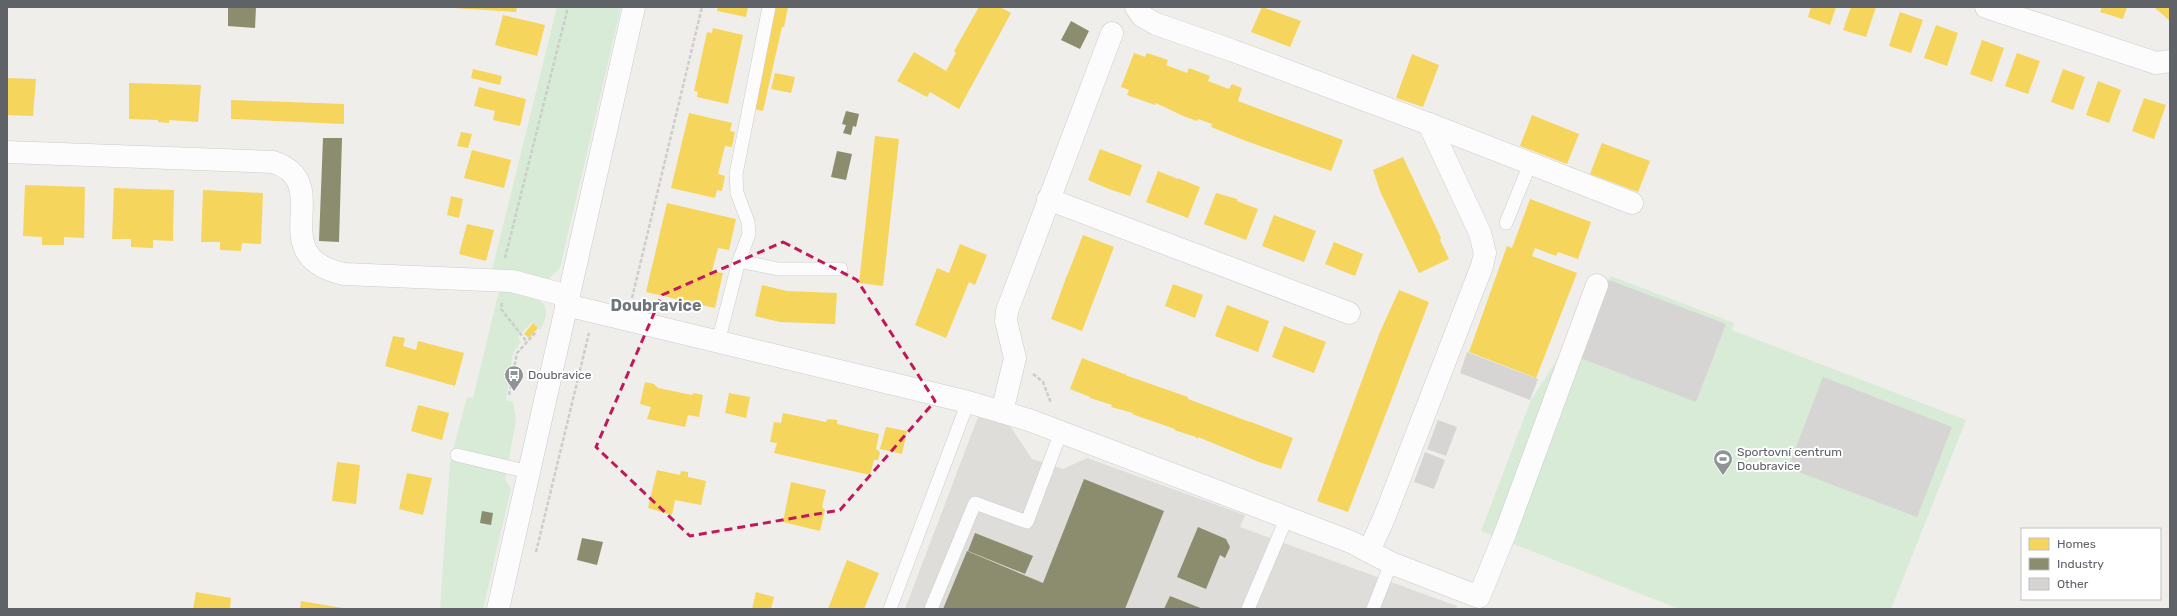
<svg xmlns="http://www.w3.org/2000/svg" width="2177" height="616" viewBox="0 0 2177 616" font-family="Rubik,sans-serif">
  <rect width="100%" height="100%" fill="#efeeea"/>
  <polygon fill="#dfddda" points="978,417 1010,426 1032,459 1063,469 1087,458 1245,515 1240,527 1457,606 1456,609 905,609"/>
  <g fill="#d8ebd6">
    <polygon points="557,7 621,7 560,268 548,280 492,270"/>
    <polygon points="1611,276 1734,323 1732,330 1966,420 1891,609 1679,609 1481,531 1531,400"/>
    <path d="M 509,290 C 533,296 558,299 540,330 L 532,322 L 518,337 L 521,342 L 513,353 L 506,400 L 513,402 L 516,421 L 505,479 L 511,489 L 483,609 L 440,609 L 450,462 L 467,397 L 473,398 L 499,291 Z"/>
  </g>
  <g fill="#f6d55c">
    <polygon points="437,7 517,7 516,12"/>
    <polygon points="718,7 748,7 746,17 717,11"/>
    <polygon points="775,7 788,7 784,27 782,27 763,111 754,109"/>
    <polygon points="979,7 1000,7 1011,13 959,109 930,92 927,97 897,81 914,52 946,71 956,53 954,51"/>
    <polygon points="1262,7 1301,21 1290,47 1251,32"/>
    <polygon points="1811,7 1836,7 1830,25 1808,17"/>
    <polygon points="1851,7 1876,7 1866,37 1843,30"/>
    <polygon points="2102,7 2127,7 2123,19 2100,12"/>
    <polygon points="2157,7 2170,7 2170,21 2155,8"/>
    <polygon points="1900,12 1923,20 1911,53 1889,46"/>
    <polygon points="503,15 545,25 537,56 495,45"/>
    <polygon points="1936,25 1958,33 1947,66 1924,58"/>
    <polygon points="713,28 743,35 728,104 697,97 698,92 694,91 707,32 712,33"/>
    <polygon points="1982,40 2004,48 1992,82 1970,74"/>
    <polygon points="1134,53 1145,57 1147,53 1168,60 1166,65 1187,73 1189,68 1210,76 1208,81 1229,89 1232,84 1242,88 1238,101 1343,140 1331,171 1246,141 1211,127 1212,124 1198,119 1197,121 1183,116 1156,103 1155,105 1127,95 1129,90 1121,87"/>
    <polygon points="2017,53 2040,61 2028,94 2005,86"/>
    <polygon points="1412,54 1439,65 1423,107 1396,98"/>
    <polygon points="473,69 502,76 500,85 471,78"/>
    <polygon points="2063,69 2085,77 2073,110 2051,102"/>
    <polygon points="775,73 795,77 791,93 771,89"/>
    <polygon points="7,78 36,79 33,116 7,115"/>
    <polygon points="2098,81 2121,90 2109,123 2086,115"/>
    <polygon points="129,83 201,85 198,122 169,120 169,123 158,122 158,120 129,119"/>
    <polygon points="479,87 526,99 520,126 493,120 495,111 474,106"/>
    <polygon points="2144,98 2166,105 2154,139 2132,131"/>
    <polygon points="231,100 344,104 344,124 231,119"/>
    <polygon points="689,113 732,123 730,131 735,132 732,147 725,146 718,174 725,176 722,191 717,190 715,198 671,188"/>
    <polygon points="1532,115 1579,134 1567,164 1520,146"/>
    <polygon points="461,132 472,134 468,148 457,146"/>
    <polygon points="875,136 899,139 883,286 859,283"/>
    <polygon points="1602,143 1650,161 1638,192 1590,174"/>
    <polygon points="1100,149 1142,165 1130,196 1109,189 1088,180"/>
    <polygon points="472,150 511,160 504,188 464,178"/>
    <polygon points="1403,157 1441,238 1440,240 1449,259 1419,273 1380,191 1373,170"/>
    <polygon points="1158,171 1178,179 1180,178 1180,179 1200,187 1188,218 1146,202"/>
    <polygon points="25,185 85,187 84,238 64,237 64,245 42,245 42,237 23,236"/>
    <polygon points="114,188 174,190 173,241 153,240 153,248 131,247 131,239 112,239"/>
    <polygon points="203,190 263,193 261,244 242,243 241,251 220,250 220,242 201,242"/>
    <polygon points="1216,193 1237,199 1237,201 1258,209 1246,240 1204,224"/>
    <polygon points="451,196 463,199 459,218 447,215"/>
    <polygon points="1530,199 1591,222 1578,259 1558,252 1556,256 1535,248 1532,256 1577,273 1536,378 1469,352 1507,246 1512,248"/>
    <polygon points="667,203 736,219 729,250 718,248 712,271 723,273 715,308 646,292"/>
    <polygon points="1274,215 1316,231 1304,262 1262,246"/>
    <polygon points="467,224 494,230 486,261 459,254"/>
    <polygon points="1083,235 1114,247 1082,331 1051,319 1066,278 1065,278 1067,276"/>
    <polygon points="1334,242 1363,254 1355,276 1325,264"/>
    <polygon points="960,244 987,255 975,285 969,282 946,338 915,325 937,268 949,273"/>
    <polygon points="1173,284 1203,295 1195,318 1165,306"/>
    <polygon points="762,285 787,291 837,293 835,324 780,322 755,316"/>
    <polygon points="1399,290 1429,302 1348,512 1317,501 1380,332"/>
    <polygon points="1227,305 1269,321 1258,352 1215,336"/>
    <polygon points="533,323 538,328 529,338 524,334"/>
    <polygon points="1284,326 1326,342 1314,373 1272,357"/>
    <polygon points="393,336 405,338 403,346 416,350 418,341 464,353 455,386 385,366"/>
    <polygon points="1082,358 1124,374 1126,373 1125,375 1188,397 1188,399 1250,422 1252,421 1251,422 1293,438 1281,469 1259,462 1198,437 1197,439 1196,437 1174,430 1175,429 1132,414 1133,413 1111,407 1112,405 1090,398 1090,397 1070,389"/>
    <polygon points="645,382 654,384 658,388 692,395 694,393 703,395 699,417 688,415 685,427 647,419 651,407 640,404"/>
    <polygon points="729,393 750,397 746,418 725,413"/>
    <polygon points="418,405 449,413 442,440 411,431"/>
    <polygon points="783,413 826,422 827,419 837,420 837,424 879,434 876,449 880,452 878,460 874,460 870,475 774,453 777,443 770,442 774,422 781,423"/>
    <polygon points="886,427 907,431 902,454 880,449"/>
    <polygon points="337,462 360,465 356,504 332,501"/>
    <polygon points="657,470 680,475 681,471 688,472 688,477 706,481 701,505 675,500 672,515 648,508"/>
    <polygon points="407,473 432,478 423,515 399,509"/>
    <polygon points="791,482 826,490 822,507 825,510 820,531 783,522"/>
    <polygon points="847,560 879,573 864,609 828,609"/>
    <polygon points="196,592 231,598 230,609 193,609"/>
    <polygon points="756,592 774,597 771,609 752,609"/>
    <polygon points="301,601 343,608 343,609 300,609"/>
  </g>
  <g fill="#8c8c6e">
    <polygon points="228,7 256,7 255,28 228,26"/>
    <polygon points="1071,21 1089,31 1080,49 1061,40"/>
    <polygon points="846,111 859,114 856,127 853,126 851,135 843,133 846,125 842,124"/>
    <polygon points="323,138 342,138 339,242 319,241"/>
    <polygon points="837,151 852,154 846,180 831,177"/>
    <polygon points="1084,479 1164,511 1125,609 943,609 967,551 1043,583"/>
    <polygon points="482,511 493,513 491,525 480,523"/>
    <polygon points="1198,527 1226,539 1230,547 1225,558 1220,555 1206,589 1177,577"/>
    <polygon points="975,533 1033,556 1025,574 968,551"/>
    <polygon points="582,538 603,542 597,565 577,560"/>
    <polygon points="1170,596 1203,609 1164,609"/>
  </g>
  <g fill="#d6d5d3">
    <polygon points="1609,280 1726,324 1696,402 1580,358"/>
    <polygon points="1467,352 1538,379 1530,400 1460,373"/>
    <polygon points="1823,377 1952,427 1917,517 1788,468"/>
    <polygon points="1438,420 1457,427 1446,456 1427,449"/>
    <polygon points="1425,452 1445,460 1434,489 1414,482"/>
  </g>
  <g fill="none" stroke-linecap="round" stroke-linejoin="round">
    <g stroke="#cbcccc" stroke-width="14">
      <g id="lane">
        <polyline points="1506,223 1530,164"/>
        <polyline points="739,261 778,269 841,269"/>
        <polyline points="718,342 739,261 749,234 748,222 737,193 736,174 769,7"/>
        <polyline points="457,455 529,472"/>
        <polyline points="890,609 968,402"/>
        <polyline points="931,609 975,503 1027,522 1061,432"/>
        <polyline points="1248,609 1287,517"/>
        <polyline points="1373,609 1391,563"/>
      </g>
    </g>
    <g stroke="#cbcccc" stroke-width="23">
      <g id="street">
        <polyline points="1136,7 1142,16 1156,24 1231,50 1429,124 1480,233 1485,253 1482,266 1384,518 1369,551"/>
        <polyline points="1986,7 2156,63 2170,61"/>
        <polyline points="1429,124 1632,203"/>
        <path d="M 7,152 L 273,162 C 338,183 260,256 344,274 L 512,281 L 568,296"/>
        <polyline points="1048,199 1349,313"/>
        <polyline points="566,305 968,402 1029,420 1351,542 1391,563 1479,597 1506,531 1597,285"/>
        <polyline points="1002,412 1015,358 1006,321 1007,311 1112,33"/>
      </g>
    </g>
    <g stroke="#cacacb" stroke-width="23">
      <polyline id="secondary" points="498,609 634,7"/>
    </g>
    <g stroke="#cacfcc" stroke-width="2.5" stroke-dasharray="4 2" stroke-linecap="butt">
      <polyline points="505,258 568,7"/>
      <polyline points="632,298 702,7"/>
      <polyline points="502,303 501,309 527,342"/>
      <polyline points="1033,374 1043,382 1051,403"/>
      <polyline points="509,395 517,353 536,332"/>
      <polyline points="536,552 589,333"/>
    </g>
    <use href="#lane" stroke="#fdfcfc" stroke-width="13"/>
    <use href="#street" stroke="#fdfcfc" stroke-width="22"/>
    <use href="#secondary" stroke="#fdfcfc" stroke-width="22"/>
    <g stroke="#e4e4e4" stroke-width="4.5">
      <polyline id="rail" points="2169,609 2170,609"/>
    </g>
    <use href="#rail" stroke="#fff" stroke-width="3" stroke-dasharray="9" stroke-linecap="butt"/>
  </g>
  <path fill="none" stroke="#c2185b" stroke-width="3" stroke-dasharray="8 5" stroke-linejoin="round" d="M 783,242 L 857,280 L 935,401 L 840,510 L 690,536 L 596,447 L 662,295 Z"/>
  <defs>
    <g id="bus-pin" transform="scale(1)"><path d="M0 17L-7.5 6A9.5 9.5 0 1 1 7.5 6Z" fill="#919496" stroke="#fff"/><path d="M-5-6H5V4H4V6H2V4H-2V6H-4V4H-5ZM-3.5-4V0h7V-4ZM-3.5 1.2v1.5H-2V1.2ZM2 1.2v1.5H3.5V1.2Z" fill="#fff"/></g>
    <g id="stadium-pin" transform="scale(1)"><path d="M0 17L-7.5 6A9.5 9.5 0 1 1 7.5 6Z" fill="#919496" stroke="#fff"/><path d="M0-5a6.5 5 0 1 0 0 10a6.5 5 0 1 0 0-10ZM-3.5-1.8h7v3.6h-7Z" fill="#fff"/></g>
  </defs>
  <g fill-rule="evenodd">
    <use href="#bus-pin" x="514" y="375"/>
    <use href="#stadium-pin" x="1723" y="459"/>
  </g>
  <g text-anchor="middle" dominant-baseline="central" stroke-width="4" stroke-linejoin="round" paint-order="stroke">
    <g font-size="12" fill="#5f6368" stroke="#fff" text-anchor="start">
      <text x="528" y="375">Doubravice</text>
      <text x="1737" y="452">Sportovní centrum<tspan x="1737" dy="14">Doubravice</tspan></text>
    </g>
    <g font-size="16" font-weight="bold" fill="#70757a" stroke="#fff">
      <text x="656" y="305">Doubravice</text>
    </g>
  </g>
  <rect width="2177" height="616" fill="none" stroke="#5f6368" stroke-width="16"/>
  <rect x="2021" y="528" width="140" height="72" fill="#ffffff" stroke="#bfc1c3"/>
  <rect x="2029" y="538" width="20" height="12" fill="#f6d55c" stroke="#bfc1c3"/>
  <text x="2057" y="548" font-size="12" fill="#5f6368">Homes</text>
  <rect x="2029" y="558" width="20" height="12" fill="#8c8c6e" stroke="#bfc1c3"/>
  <text x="2057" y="568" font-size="12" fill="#5f6368">Industry</text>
  <rect x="2029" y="578" width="20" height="12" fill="#d6d5d3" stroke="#bfc1c3"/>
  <text x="2057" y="588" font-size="12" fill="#5f6368">Other</text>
</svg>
